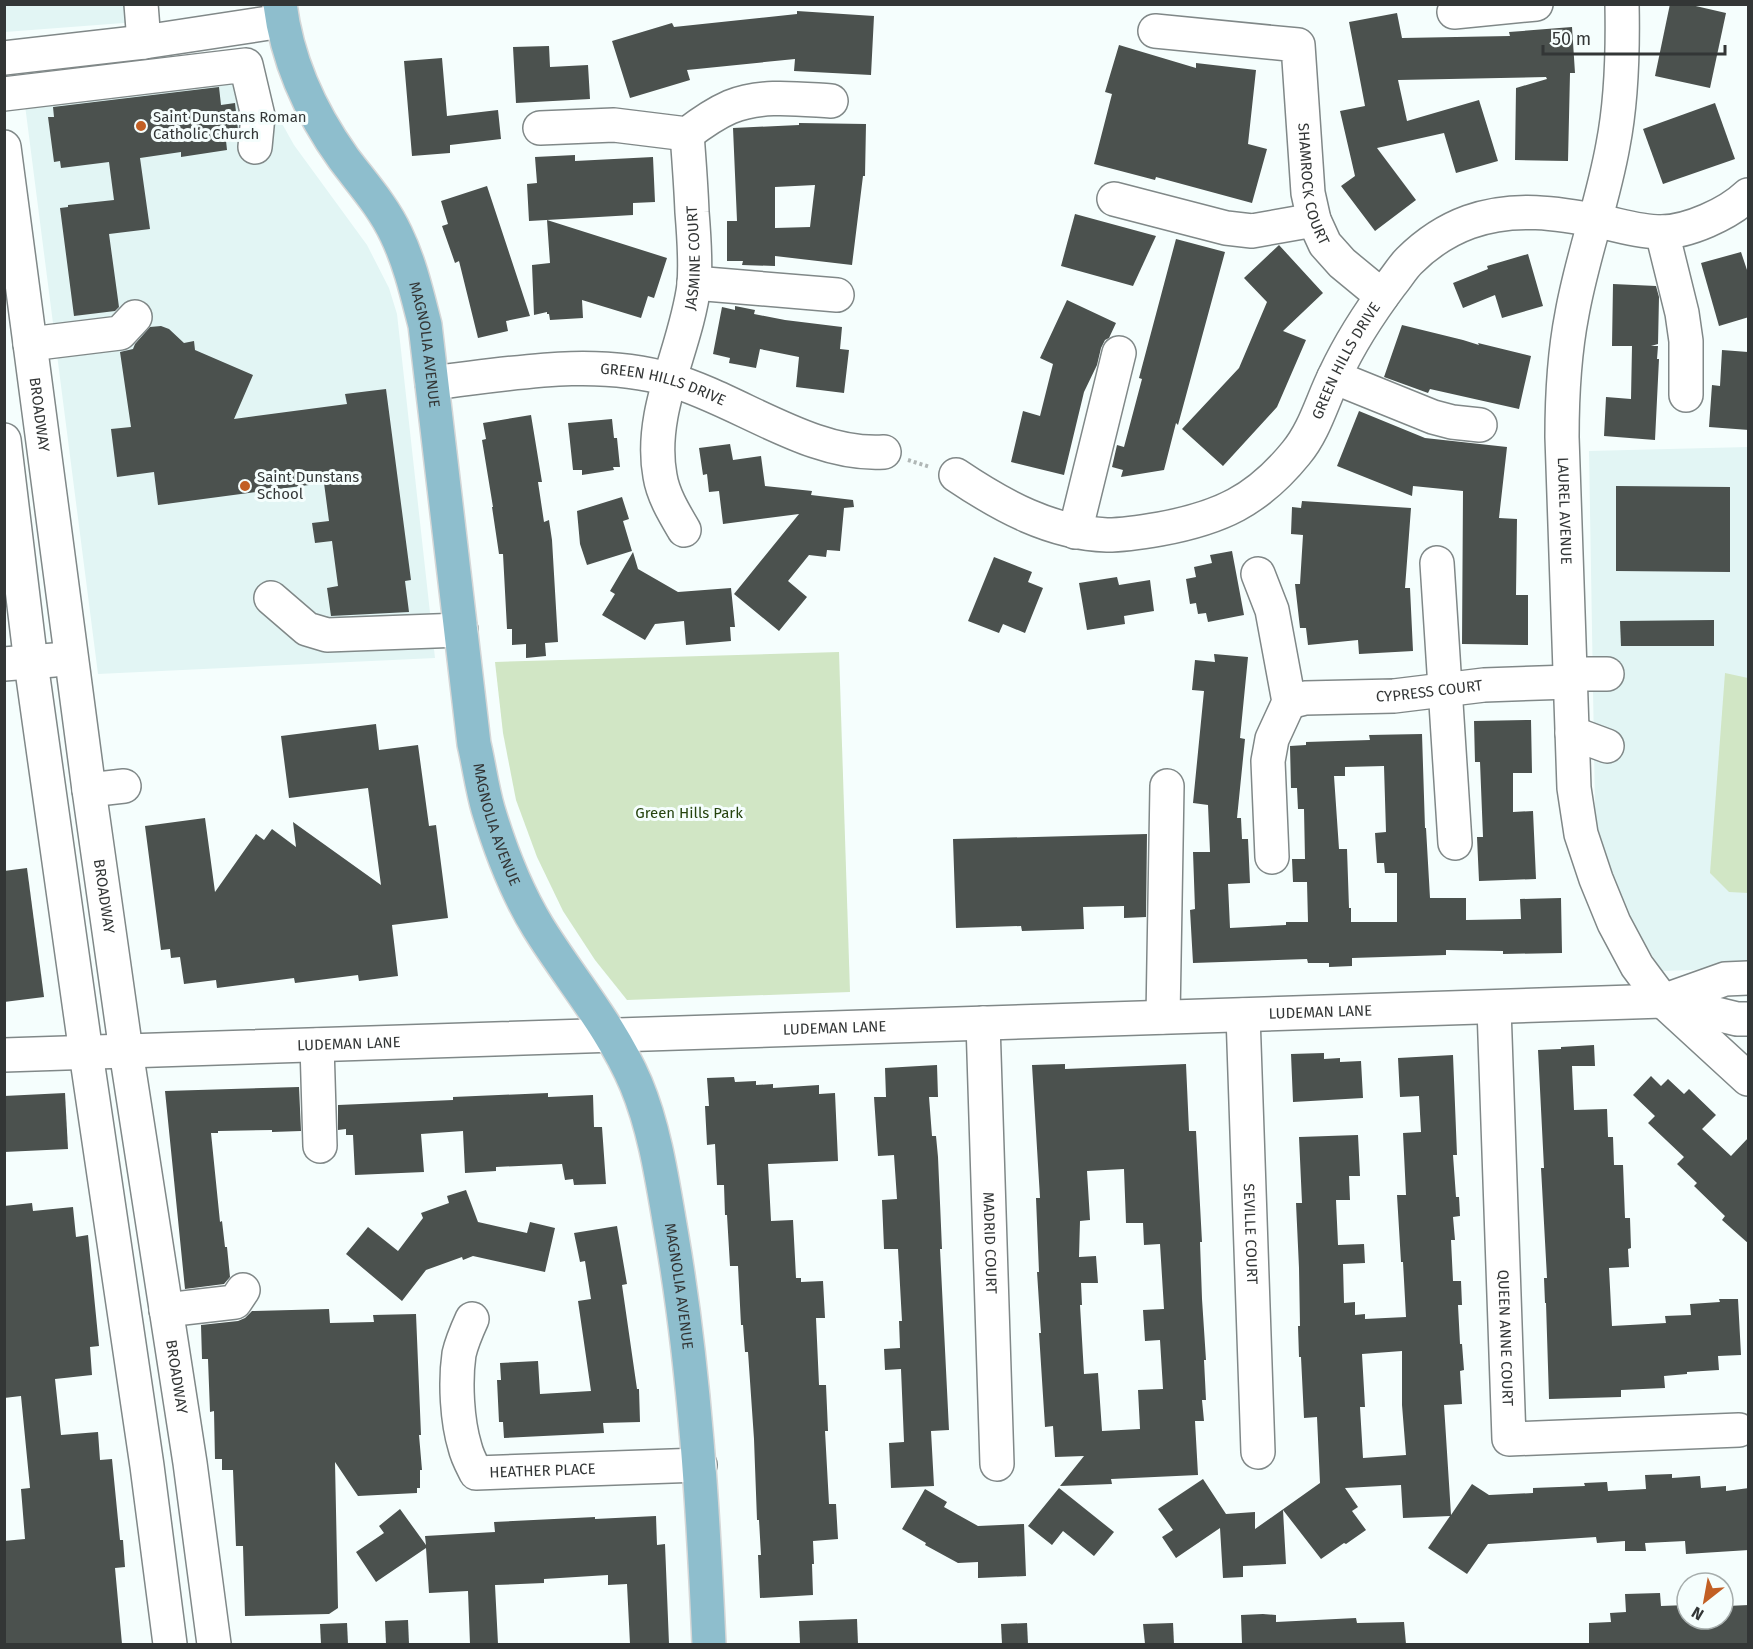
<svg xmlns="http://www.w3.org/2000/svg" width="1753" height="1649" viewBox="0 0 1753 1649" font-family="'Fira Sans',sans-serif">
  <rect width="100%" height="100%" fill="#f5fefd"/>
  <g fill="#e2f5f4">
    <polygon points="5,5 147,5 150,21 5,32"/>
    <polygon points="256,51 264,82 275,111 294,145 367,245 389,288 397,314 435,658 98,674 21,74"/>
    <polygon points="1748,447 1748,968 1662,971 1596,867 1589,451"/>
  </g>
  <g fill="#d1e6c5">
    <polygon points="839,652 850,992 627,1000 595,960 563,911 537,857 516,800 503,733 495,662"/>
    <polygon points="1725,673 1748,678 1748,893 1729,892 1710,873"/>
  </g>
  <g fill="#4b514e" fill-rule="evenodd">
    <polygon points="1670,4 1687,4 1726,13 1710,88 1655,76"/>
    <polygon points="797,11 874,16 871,75 794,71 795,59 687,70 690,80 630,98 612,41 672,23 674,27 797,14"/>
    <polygon points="1397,13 1402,38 1510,36 1509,32 1572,27 1575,73 1570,73 1568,161 1515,160 1516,88 1547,79 1546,77 1398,80 1407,121 1479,100 1498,161 1456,173 1444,133 1377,148 1416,200 1375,231 1341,186 1355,176 1340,111 1365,106 1349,22"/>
    <polygon points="1119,45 1196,68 1196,63 1256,70 1248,144 1267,149 1252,203 1156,177 1155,180 1094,164 1112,94 1105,92"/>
    <polygon points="549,46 550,67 588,65 590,99 516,103 513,47"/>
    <polygon points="442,58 447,116 498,110 501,139 450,145 450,153 412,156 404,61"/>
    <polygon points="219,87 221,105 235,103 238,130 225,131 227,150 181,157 181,152 140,158 150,229 109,234 119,307 115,311 74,316 60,208 68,207 68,205 114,200 109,162 61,168 60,161 54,162 48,117 54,117 53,107"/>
    <polygon points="1715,103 1735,159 1663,184 1643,129"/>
    <path d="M 799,123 L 866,124 L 865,176 L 863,176 L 852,265 L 775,256 L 775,266 L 742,265 L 743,261 L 727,261 L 727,221 L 737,221 L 733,128 L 799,125 ZM 815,185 L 810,227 L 775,228 L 775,187 Z"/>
    <polygon points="575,155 575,161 653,157 655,202 633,203 633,215 529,221 527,184 537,183 535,157"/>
    <polygon points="487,186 530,316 506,321 508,331 478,338 459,261 455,263 442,226 448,224 441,201"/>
    <polygon points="1075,214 1156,236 1133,286 1061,266"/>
    <polygon points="547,220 667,258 654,298 648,296 641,318 582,300 583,318 550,320 549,314 547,314 547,312 534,315 532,265 550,263"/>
    <polygon points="1176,239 1225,252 1178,425 1176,423 1164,470 1121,477 1123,470 1112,467 1117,445 1124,447 1142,379 1139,378"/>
    <polygon points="1279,245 1323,293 1283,331 1306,340 1277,407 1223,466 1182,429 1239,368 1267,302 1244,278"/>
    <polygon points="1741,252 1749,276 1749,317 1719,326 1701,263"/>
    <polygon points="1528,254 1543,306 1502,318 1495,295 1463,308 1453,283 1488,269 1487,266"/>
    <polygon points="1613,284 1656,286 1659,297 1658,344 1651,346 1658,346 1657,359 1659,359 1655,440 1604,436 1606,397 1631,399 1632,346 1612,346"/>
    <polygon points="1067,300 1116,323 1109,338 1105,340 1101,348 1097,365 1084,392 1064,475 1011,462 1023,411 1040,416 1053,364 1040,358"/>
    <polygon points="735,306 755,310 754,314 785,320 842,327 840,349 849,350 844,393 796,387 799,357 760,349 756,368 729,363 730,358 713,354 722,307 735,310"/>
    <polygon points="1402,325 1463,340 1479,345 1478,343 1531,356 1519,409 1430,389 1428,393 1384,377"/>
    <polygon points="161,326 169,329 184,343 194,341 195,350 253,375 234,419 347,404 345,394 386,389 411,580 405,581 409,612 331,616 327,588 338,586 332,541 315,543 312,523 329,521 324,483 158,505 154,472 117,477 111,429 131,427 120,352 133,349 135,344 150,327"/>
    <polygon points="1722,350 1748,352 1747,388 1749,388 1749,430 1709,427 1712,385 1720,386"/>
    <polygon points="1359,411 1425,438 1507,447 1499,518 1517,519 1516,595 1528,595 1528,645 1462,644 1463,491 1413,486 1412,496 1337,466"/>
    <polygon points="531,415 542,482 538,482 544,522 549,520 552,540 558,642 545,643 546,656 526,658 526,644 512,645 512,629 507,629 503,554 499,554 492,507 493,507 482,440 486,439 483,423"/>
    <polygon points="612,419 614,438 617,438 620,467 613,467 614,470 582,475 582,470 573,470 568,423"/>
    <polygon points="730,444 733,460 761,456 765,486 812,491 811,495 853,500 854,507 844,508 840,551 827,550 826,557 809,555 788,581 807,597 779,631 734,594 799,514 723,524 719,491 709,492 707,474 703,475 699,448"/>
    <polygon points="1616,486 1730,487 1730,572 1616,571"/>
    <polygon points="622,497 629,519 623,521 632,551 587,565 580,544 577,511"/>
    <polygon points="1302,501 1411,508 1405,588 1410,588 1413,651 1359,654 1358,640 1308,645 1306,628 1300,628 1295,584 1300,584 1303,535 1291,534 1292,507 1301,508"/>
    <polygon points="1232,551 1244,615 1208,622 1206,613 1198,614 1196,603 1190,604 1186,579 1196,577 1194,567 1212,563 1210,555"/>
    <polygon points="633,552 638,569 678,592 731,588 735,627 730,627 731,641 686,645 684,621 655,624 645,640 602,615 615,594 610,591"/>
    <polygon points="994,557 1032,572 1028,582 1043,588 1025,633 1003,624 999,633 968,621"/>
    <polygon points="1117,577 1119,585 1150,580 1154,611 1124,616 1125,624 1087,630 1079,583"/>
    <polygon points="1714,620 1714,646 1621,646 1620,621"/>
    <path d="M 1214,654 L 1248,657 L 1240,738 L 1245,739 L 1237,818 L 1241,818 L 1242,839 L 1248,839 L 1250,883 L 1228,884 L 1230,928 L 1286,925 L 1286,922 L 1308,922 L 1307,882 L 1293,882 L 1292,859 L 1305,859 L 1304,809 L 1298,809 L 1297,788 L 1291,788 L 1290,746 L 1306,745 L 1306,742 L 1370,740 L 1369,735 L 1422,734 L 1425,828 L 1426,828 L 1430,898 L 1466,898 L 1466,920 L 1521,919 L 1520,899 L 1561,898 L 1562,953 L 1503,954 L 1503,951 L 1446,950 L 1446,955 L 1352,958 L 1352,966 L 1329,967 L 1329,963 L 1308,963 L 1307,959 L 1193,963 L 1190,910 L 1195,909 L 1193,852 L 1210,852 L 1208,805 L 1193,803 L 1204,691 L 1192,690 L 1195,660 L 1215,662 ZM 1384,766 L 1386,832 L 1375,833 L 1377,863 L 1384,863 L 1385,873 L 1397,873 L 1397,922 L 1351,922 L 1351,908 L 1349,908 L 1347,849 L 1339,849 L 1334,776 L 1345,776 L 1345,767 Z"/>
    <polygon points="1531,720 1532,773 1513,773 1513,812 1533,811 1536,879 1479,881 1477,837 1483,837 1480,762 1475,762 1474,721"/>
    <polygon points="376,724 379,750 418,745 429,826 436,825 448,918 392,925 398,976 359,981 358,975 295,983 294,978 217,988 216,980 184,984 180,957 171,958 170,949 161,950 145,826 205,818 215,892 256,834 264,840 272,829 296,847 293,822 381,885 368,788 289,798 281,736"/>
    <polygon points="1147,834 1146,917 1124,918 1124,906 1083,907 1084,929 1022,931 1021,926 956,928 953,839"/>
    <polygon points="27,868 44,997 4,1002 4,871"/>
    <polygon points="1594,1045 1595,1066 1572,1066 1574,1110 1607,1109 1608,1137 1613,1137 1614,1165 1623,1165 1625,1218 1630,1218 1631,1248 1628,1249 1629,1267 1609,1268 1612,1326 1666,1323 1665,1316 1691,1315 1690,1304 1720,1302 1719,1299 1738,1299 1741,1355 1718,1356 1719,1370 1687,1372 1687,1374 1664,1376 1665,1388 1621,1390 1621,1397 1549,1399 1546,1303 1545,1303 1544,1278 1547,1278 1541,1168 1544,1168 1538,1050 1561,1049 1561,1047"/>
    <polygon points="1324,1053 1324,1059 1340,1058 1340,1062 1361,1061 1363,1098 1293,1102 1291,1054"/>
    <path d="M 1453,1055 L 1457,1155 L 1453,1155 L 1456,1197 L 1459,1197 L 1460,1216 L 1453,1217 L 1455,1240 L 1451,1240 L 1453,1281 L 1461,1281 L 1462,1305 L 1458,1305 L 1460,1344 L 1462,1344 L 1464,1370 L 1460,1371 L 1462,1404 L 1444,1405 L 1451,1515 L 1472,1484 L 1489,1495 L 1533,1493 L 1533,1488 L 1585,1486 L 1584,1483 L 1607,1482 L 1608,1491 L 1646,1489 L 1645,1475 L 1672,1474 L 1672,1478 L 1700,1476 L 1701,1488 L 1726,1486 L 1726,1491 L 1749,1488 L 1749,1550 L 1686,1554 L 1685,1541 L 1645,1543 L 1646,1551 L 1625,1551 L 1625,1541 L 1597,1543 L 1596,1537 L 1488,1544 L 1467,1574 L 1428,1548 L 1450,1516 L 1403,1518 L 1401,1485 L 1345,1488 L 1358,1507 L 1352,1511 L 1366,1530 L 1346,1544 L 1344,1543 L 1321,1559 L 1283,1510 L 1286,1564 L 1243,1566 L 1243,1577 L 1223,1578 L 1220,1528 L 1176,1558 L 1162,1537 L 1173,1530 L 1158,1509 L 1203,1479 L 1226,1514 L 1255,1512 L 1255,1529 L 1320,1483 L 1317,1417 L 1304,1418 L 1301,1357 L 1299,1357 L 1298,1326 L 1300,1326 L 1299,1268 L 1296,1203 L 1302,1203 L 1299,1137 L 1358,1135 L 1360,1176 L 1349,1176 L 1350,1200 L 1336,1200 L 1338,1245 L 1364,1244 L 1365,1263 L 1343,1264 L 1344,1303 L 1355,1302 L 1355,1315 L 1365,1314 L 1365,1319 L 1406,1317 L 1403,1262 L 1401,1262 L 1397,1195 L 1406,1195 L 1403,1133 L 1421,1132 L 1419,1096 L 1400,1097 L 1398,1058 ZM 1402,1351 L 1402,1405 L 1406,1455 L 1363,1458 L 1360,1407 L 1365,1407 L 1362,1354 Z"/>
    <path d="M 1065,1064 L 1065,1069 L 1186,1064 L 1189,1131 L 1196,1131 L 1202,1242 L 1200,1242 L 1202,1299 L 1206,1360 L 1204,1360 L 1206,1400 L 1202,1400 L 1204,1421 L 1195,1421 L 1198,1475 L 1111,1479 L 1112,1484 L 1060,1486 L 1084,1456 L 1055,1457 L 1053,1426 L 1045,1427 L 1039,1333 L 1041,1333 L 1037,1272 L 1039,1272 L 1036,1198 L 1040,1198 L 1032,1065 ZM 1124,1169 L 1126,1223 L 1143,1223 L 1144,1245 L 1160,1244 L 1164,1309 L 1143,1310 L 1145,1341 L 1160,1340 L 1163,1389 L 1138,1390 L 1140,1429 L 1102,1431 L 1098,1373 L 1084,1374 L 1080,1305 L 1082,1305 L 1081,1283 L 1098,1283 L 1096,1256 L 1079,1257 L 1080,1221 L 1090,1220 L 1087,1171 Z"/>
    <polygon points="937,1065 938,1097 929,1097 932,1136 936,1136 938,1157 942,1249 940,1249 949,1430 931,1431 934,1486 891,1488 889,1443 904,1442 901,1369 885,1370 884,1349 900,1348 899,1321 902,1321 898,1249 884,1249 882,1200 897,1199 894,1155 878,1156 874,1097 886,1097 885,1068"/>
    <polygon points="1651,1076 1661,1086 1668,1079 1684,1094 1689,1089 1716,1115 1702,1129 1731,1156 1749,1137 1749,1244 1722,1220 1725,1216 1694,1186 1697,1183 1677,1164 1684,1157 1648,1123 1655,1116 1633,1095"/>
    <polygon points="734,1077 735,1082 756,1081 756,1085 773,1084 773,1088 819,1085 819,1094 835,1093 838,1161 768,1164 771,1221 793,1220 796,1278 801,1278 801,1282 823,1281 825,1318 816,1318 819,1385 826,1385 828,1431 825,1431 829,1504 836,1504 838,1539 813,1541 814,1564 812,1564 813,1595 760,1598 758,1555 761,1555 759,1520 757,1520 754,1439 748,1352 745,1352 743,1325 741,1325 738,1266 730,1266 727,1215 725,1215 724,1185 717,1185 715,1144 707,1145 705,1106 709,1106 707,1078"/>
    <polygon points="299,1087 301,1131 272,1132 272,1130 218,1131 218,1133 211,1133 220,1222 222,1221 225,1247 227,1247 230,1277 224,1284 185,1289 165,1091"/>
    <polygon points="65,1093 68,1149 4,1152 4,1096"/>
    <polygon points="548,1093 548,1097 593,1095 594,1127 602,1127 606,1184 574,1185 573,1179 565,1180 562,1164 496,1167 496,1171 465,1173 463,1131 421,1134 424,1172 355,1175 353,1135 346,1135 346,1129 338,1130 338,1105 453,1100 453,1097"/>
    <polygon points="466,1190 478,1222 527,1233 530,1222 555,1228 545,1272 473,1256 463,1260 462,1257 426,1270 402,1301 346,1254 368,1227 398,1251 423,1218 421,1213 449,1203 447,1196"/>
    <polygon points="32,1203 33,1211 73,1207 76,1237 88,1235 99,1346 90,1347 92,1375 55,1379 61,1435 98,1432 100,1460 112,1459 120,1540 123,1540 125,1567 115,1568 122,1644 4,1644 4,1541 25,1539 21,1489 30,1488 21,1396 4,1398 4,1206"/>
    <polygon points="617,1226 627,1284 622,1285 637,1389 639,1389 640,1422 603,1423 604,1433 504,1438 503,1422 499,1422 497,1380 501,1380 500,1363 538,1361 540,1394 591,1391 578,1301 591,1299 585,1261 580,1262 574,1233"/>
    <polygon points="329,1309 330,1323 374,1322 373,1315 416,1314 421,1435 419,1435 422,1470 420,1470 420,1488 417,1488 417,1493 358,1496 335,1462 338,1608 329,1614 245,1616 243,1546 236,1546 233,1470 222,1470 222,1459 215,1459 214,1411 210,1412 208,1359 202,1359 201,1325 238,1321 245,1318 252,1311"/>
    <polygon points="1059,1488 1114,1532 1094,1556 1063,1531 1052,1545 1028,1526"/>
    <polygon points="925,1489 947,1502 944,1507 978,1526 1024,1524 1026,1576 978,1578 978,1562 958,1563 925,1545 926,1543 902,1529"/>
    <polygon points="400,1509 426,1545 425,1536 495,1532 494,1522 595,1517 595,1519 656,1516 657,1545 665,1544 669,1644 630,1644 627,1584 608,1585 608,1575 544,1579 544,1583 495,1585 498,1644 470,1644 468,1591 429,1593 426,1548 376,1582 356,1552 384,1533 379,1526"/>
    <polygon points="1660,1593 1661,1606 1687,1605 1687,1619 1727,1619 1727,1606 1749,1605 1749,1644 1589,1644 1589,1623 1611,1622 1610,1613 1626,1612 1625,1594"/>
    <polygon points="1263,1614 1276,1615 1276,1622 1356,1618 1357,1623 1404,1622 1406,1644 1242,1644 1241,1615"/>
    <polygon points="857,1619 858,1644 800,1644 799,1621"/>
    <polygon points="408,1620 409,1644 386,1644 385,1621"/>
    <polygon points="347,1623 348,1644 321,1644 320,1624"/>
    <polygon points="1027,1623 1028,1644 1002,1644 1001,1624"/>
    <polygon points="1173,1623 1174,1644 1145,1644 1143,1624"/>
  </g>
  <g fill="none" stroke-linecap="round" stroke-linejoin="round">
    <g stroke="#808888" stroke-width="36">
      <g id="minor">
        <polyline points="141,4 144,42"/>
        <path id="s1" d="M 1622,4 C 1623,52 1622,99 1613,145 C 1603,202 1582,257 1572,314 C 1564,355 1562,395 1562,437 L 1574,788 L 1581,834 L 1596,879 L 1614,923 L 1637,966 L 1663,1001 L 1748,1079"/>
        <polyline points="1454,12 1536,4"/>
        <path id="s2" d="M 1155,31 L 1298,45 L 1308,193 L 1314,220 L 1325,244 L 1342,263 L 1382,296"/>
        <polyline points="4,58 144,42 282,21"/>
        <polyline points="4,94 246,65 258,116 255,147"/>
        <path d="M 540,128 L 614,125 L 687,134 C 700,124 714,114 730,107 C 762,94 798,99 831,101"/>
        <path id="s3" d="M 4,147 L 89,790 L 126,1051 L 190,1463 L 214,1644"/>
        <polyline points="1114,199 1226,228 1252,231 1314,220"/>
        <polyline points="1662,232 1682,313 1686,341 1686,395"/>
        <polyline points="694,283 837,295"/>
        <polyline points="30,344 120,333 135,317"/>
        <polyline points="1334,377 1433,417 1452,422 1480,425"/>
        <path id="s4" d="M 432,383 C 511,374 593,357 671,380 C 739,400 812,457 884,452"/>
        <polyline points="4,440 31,663 86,1053 147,1466 170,1644"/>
        <path id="s5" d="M 956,475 C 1002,506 1051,533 1107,535 C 1125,535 1143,532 1160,529 C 1220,518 1257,501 1296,453 C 1315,430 1322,401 1335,375 C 1350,343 1370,312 1391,284 C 1397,277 1402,268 1409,261 C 1426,244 1447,230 1469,222 C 1514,206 1558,213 1603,222 C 1622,226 1641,232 1661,232 C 1688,232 1728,214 1748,195"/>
        <path id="s6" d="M 684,530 C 674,513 663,495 660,476 C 648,411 686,349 694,285 C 696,261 694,236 692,212 C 691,186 689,160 687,134"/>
        <polyline points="1075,532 1119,353"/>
        <polyline points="1437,563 1455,843"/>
        <polyline points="1258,574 1272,610 1289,702 1272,739 1268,761 1272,857"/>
        <polyline points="271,598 307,629 327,635 461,630"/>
        <polyline points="4,664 54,660"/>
        <polyline points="1570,674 1607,674"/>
        <path id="s7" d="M 1289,702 L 1305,698 L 1394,696 L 1484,685 L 1570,682"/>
        <polyline points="1572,733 1607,746"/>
        <polyline points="89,790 124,786"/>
        <polyline points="1663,1001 1725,979 1748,978"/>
        <path id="s8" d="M 1494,1008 L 1509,1439 L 1739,1430"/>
        <path id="s9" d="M 1243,1015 L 1258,1452"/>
        <polyline points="1163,1017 1167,786"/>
        <path id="s10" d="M 983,1023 L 997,1464"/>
        <polyline points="317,1045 320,1146"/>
        <path id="s11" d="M 4,1055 L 1663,1001 L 1737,1019 L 1748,1019"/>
        <polyline points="166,1310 235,1302 243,1290"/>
        <path id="s12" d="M 472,1319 C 467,1330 462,1341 459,1354 C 455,1382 457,1421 465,1447 C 467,1456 472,1465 476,1473 L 700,1465"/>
      </g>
    </g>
    <g stroke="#d6d7d7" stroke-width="36">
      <g id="major">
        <path id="s13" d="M 280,4 C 287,61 311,113 344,159 C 362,183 383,206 396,234 C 410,263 417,294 425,325 L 474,744 C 479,765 482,788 488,809 C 500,849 516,891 538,927 C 570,979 612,1027 636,1084 C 656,1132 663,1186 672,1237 C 695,1372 703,1508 709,1644"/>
      </g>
    </g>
    <polyline stroke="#b0b7b6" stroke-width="4" stroke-dasharray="3 3" stroke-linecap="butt" points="908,460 930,467"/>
    <use href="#minor" stroke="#fff" stroke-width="33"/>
    <use href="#major" stroke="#8ebecd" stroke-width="33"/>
  </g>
  <g fill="#c25f24" stroke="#f5fefd" stroke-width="2">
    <circle cx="141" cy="126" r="6"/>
    <circle cx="245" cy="486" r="6"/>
  </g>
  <g text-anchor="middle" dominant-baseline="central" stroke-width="6" stroke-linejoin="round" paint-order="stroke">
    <g font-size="15" fill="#333636" stroke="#f5fefd" text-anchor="start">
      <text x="153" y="117">Saint Dunstans Roman<tspan x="153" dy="17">Catholic Church</tspan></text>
      <text x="257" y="477">Saint Dunstans<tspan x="257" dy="17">School</tspan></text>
    </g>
    <g font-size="15" fill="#333636" stroke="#f5fefd">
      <text stroke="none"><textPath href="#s2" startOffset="284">SHAMROCK COURT</textPath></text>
      <text stroke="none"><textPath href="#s6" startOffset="282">JASMINE COURT</textPath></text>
      <text stroke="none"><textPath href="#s13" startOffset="376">MAGNOLIA AVENUE</textPath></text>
      <text stroke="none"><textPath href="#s5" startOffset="483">GREEN HILLS DRIVE</textPath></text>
      <text stroke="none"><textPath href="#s4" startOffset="234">GREEN HILLS DRIVE</textPath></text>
      <text stroke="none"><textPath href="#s3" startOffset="270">BROADWAY</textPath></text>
      <text stroke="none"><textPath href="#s1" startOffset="513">LAUREL AVENUE</textPath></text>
      <text stroke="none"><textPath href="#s7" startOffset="141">CYPRESS COURT</textPath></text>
      <text stroke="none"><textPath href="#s13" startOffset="862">MAGNOLIA AVENUE</textPath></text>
      <text stroke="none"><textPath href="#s3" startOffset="756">BROADWAY</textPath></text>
      <text stroke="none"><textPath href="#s11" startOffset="1317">LUDEMAN LANE</textPath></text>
      <text stroke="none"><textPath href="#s11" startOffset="831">LUDEMAN LANE</textPath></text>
      <text stroke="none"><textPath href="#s11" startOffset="345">LUDEMAN LANE</textPath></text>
      <text stroke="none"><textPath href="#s9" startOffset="219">SEVILLE COURT</textPath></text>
      <text stroke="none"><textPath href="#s10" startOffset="220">MADRID COURT</textPath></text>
      <text stroke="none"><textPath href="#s13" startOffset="1366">MAGNOLIA AVENUE</textPath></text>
      <text stroke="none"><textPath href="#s8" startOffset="330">QUEEN ANNE COURT</textPath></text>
      <text stroke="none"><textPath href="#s3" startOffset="1242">BROADWAY</textPath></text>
      <text stroke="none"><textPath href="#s12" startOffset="226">HEATHER PLACE</textPath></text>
    </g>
    <g font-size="15" fill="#25430e" stroke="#f5fefd">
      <text x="689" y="813">Green Hills Park</text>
    </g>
  </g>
  <rect width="1753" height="1649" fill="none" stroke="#333636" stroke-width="12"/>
  <g transform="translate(1705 1601) rotate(211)"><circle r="28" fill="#f5fefd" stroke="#a7aead" stroke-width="1.5"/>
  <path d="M0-4.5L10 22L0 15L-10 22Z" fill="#c25f24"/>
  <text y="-9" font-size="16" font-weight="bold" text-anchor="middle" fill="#333636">N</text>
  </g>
  <path d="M1543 45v9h182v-9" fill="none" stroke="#333636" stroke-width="3"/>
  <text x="1552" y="45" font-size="18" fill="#333636" stroke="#f5fefd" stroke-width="4.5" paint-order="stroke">50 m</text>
</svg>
